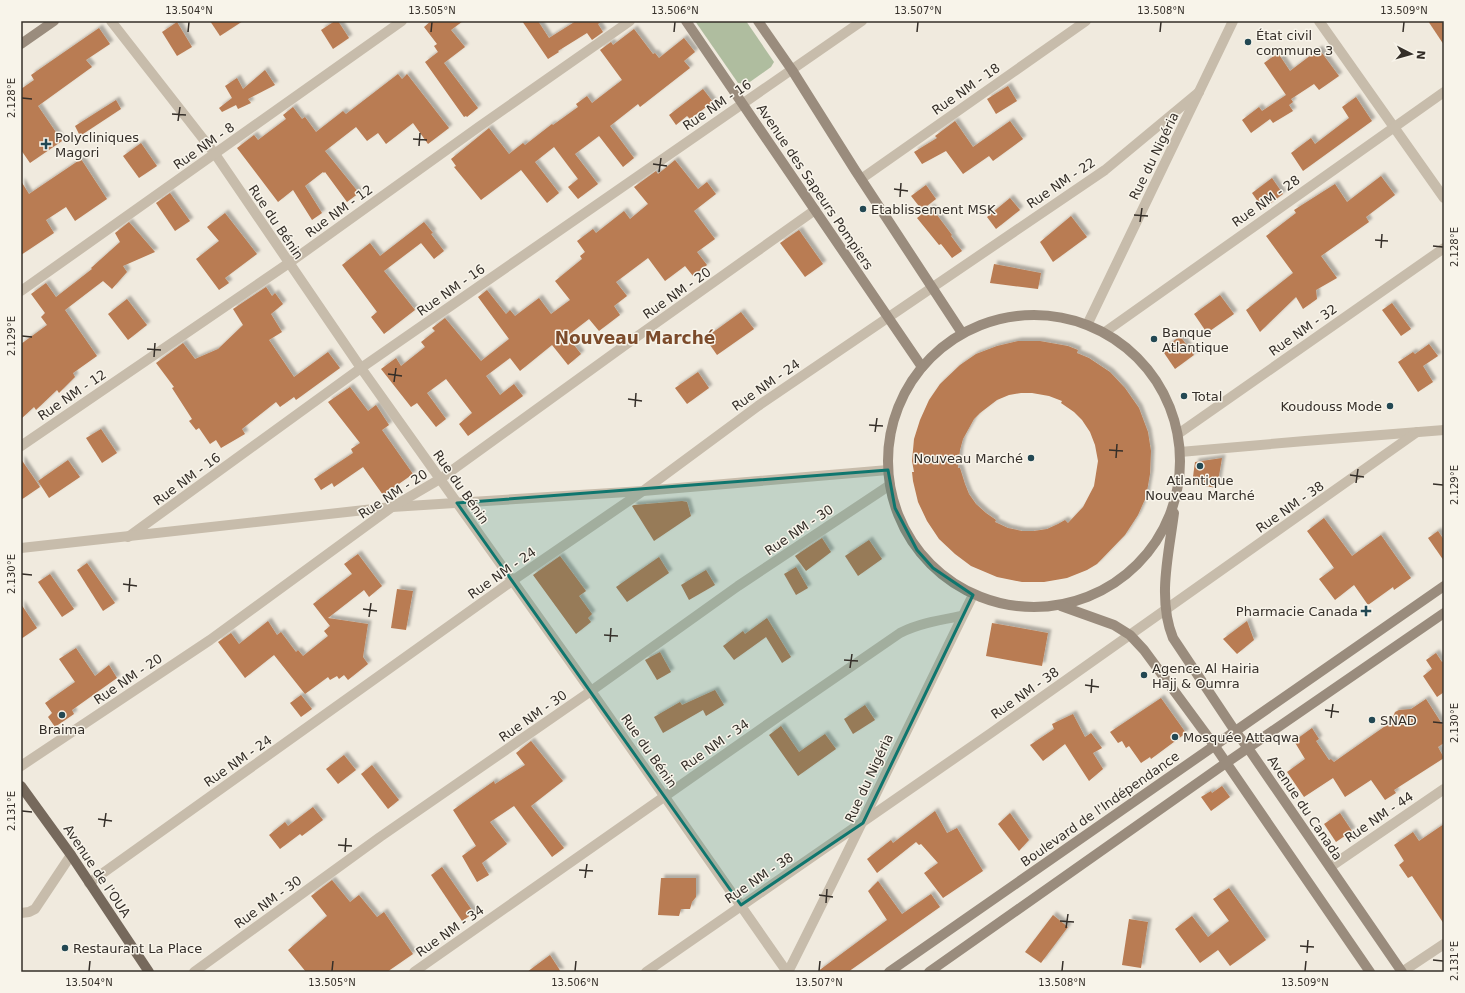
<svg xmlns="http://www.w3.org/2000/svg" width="1465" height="993" viewBox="0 0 1465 993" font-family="'DejaVu Sans',sans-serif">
  <defs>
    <filter id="shadow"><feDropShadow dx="3.5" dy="-3.5" stdDeviation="1" flood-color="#0004"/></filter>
  </defs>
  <rect width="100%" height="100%" fill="#f0eade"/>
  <polygon fill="#afbd9f" points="695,21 746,21 774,62 771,67 747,84 738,83"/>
  <g fill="#b97b52" fill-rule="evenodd" filter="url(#shadow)">
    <polygon points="210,21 243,21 220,36"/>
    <polygon points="335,21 338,21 349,38 333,49 321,30"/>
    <polygon points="431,21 463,21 451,30 465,47 444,63 478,108 467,117 466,116 464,117 425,62 438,52 434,46 437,44 424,27"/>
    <polygon points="522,21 538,21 549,38 576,21 602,21 598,24 603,32 592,40 587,33 558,51 559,52 548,59"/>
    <polygon points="1428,21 1444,21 1444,45"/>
    <polygon points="177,22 192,47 177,56 162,32"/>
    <polygon points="99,28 110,44 86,60 92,67 38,106 62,141 30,163 21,150 21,89 34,80 31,75"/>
    <polygon points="634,29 653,54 655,53 659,58 684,38 695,52 684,61 690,68 640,107 638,104 610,126 634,158 623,167 599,136 575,154 598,184 578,199 568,187 578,179 554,147 535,162 559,193 547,203 521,170 481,200 454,167 456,166 451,159 489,128 509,154 523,143 525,145 552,124 553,125 578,107 576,104 587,96 592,103 622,80 600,50 611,42 613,45"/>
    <polygon points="1319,49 1339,76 1319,90 1314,84 1291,99 1293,102 1289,105 1293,111 1273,123 1270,119 1251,133 1242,120 1259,107 1262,111 1286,95 1264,63 1278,53 1290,71"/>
    <polygon points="265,70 275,85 248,99 251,103 238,109 236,105 222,112 219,108 232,98 225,86 237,78 243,89"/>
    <polygon points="398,74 402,79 407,74 449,128 428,144 413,123 386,144 378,133 367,141 356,127 325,151 359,193 347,202 325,172 324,173 323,172 305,186 322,213 312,220 293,190 278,202 237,148 254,135 258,140 286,119 283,115 293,107 302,119 305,117 316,132 343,111 346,114"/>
    <polygon points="1008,86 1017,101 996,114 987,99"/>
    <polygon points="703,89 713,102 690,119 687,116 676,125 669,115"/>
    <polygon points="1356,97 1372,121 1303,171 1291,153 1311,138 1315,144 1349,118 1342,107"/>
    <polygon points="116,100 121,109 80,136 75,126"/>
    <polygon points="955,121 973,147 1010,121 1023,139 993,161 989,156 963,174 946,151 922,164 914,152 937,138 935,136"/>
    <polygon points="141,143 157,166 139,178 123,156"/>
    <polygon points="81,159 107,199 75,221 66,207 46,220 54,233 21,255 21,181 29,194"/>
    <polygon points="675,160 698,189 707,182 716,194 694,211 715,239 697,252 707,265 693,276 685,266 665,281 648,258 616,282 627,296 614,306 620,315 599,331 589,319 567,336 581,354 568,365 552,345 520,371 510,358 486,376 500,395 514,384 523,396 468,436 459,424 472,413 446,379 427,393 446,419 436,427 417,403 411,407 381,369 396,358 401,366 425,347 421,342 435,331 432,328 445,318 481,361 509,339 478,297 487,290 506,314 510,310 515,316 539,298 551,314 570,300 555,281 582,259 580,256 585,252 577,241 593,229 596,233 624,211 630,219 648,204 634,187 656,171 658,174"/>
    <polygon points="1381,176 1395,195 1366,217 1369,222 1321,256 1337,278 1316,290 1317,299 1303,309 1296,297 1260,332 1246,310 1293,273 1266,236 1296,213 1294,210 1335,184 1347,202"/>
    <polygon points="1272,178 1283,194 1263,209 1252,193"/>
    <polygon points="926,185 936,199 922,210 911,196"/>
    <polygon points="170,193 190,221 175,231 156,203"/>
    <polygon points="1010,198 1020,210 996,229 987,217"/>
    <polygon points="931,207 952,235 951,236 962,251 952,258 941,244 939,245 917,218"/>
    <polygon points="225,213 257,254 225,278 229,283 219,290 196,259 219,241 207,227"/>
    <polygon points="1071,216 1087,237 1053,262 1040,242"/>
    <polygon points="129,222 155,252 123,266 127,272 112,289 103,281 65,310 97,356 73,373 75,377 59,393 57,390 36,410 34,407 21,419 21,344 47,325 41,317 45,313 31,294 46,283 56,297 92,269 91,268 120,242 115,233"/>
    <polygon points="424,222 433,233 431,234 444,251 434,259 421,243 384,271 415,310 384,334 371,317 377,312 342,265 370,243 380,256"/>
    <polygon points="799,230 823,264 805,277 780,243"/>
    <polygon points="994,264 1041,273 1038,289 990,283"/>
    <polygon points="266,287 272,296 275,293 283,304 271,314 282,332 269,340 294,377 328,352 340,368 296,400 294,397 280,407 276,402 242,429 245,434 221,448 216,440 210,444 199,428 196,430 189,421 192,419 172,388 174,387 156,363 183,343 195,359 218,349 243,325 233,309"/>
    <polygon points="1220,295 1234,314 1207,333 1194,314"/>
    <polygon points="127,299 147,325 128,340 108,314"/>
    <polygon points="1392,303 1411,329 1401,336 1382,310"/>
    <polygon points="741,312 754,329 717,355 705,338"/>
    <polygon points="1180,336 1194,355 1175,369 1162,350"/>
    <path d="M 1018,341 L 1040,341 L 1068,346 L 1078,350 L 1077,353 L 1089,358 L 1110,372 L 1125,388 L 1139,408 L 1148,432 L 1151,451 L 1150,474 L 1146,497 L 1138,515 L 1125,535 L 1097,564 L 1087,570 L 1067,578 L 1044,582 L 1022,582 L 997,577 L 971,566 L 955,554 L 939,539 L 927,521 L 918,502 L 913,481 L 912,472 L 914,472 L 912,461 L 914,439 L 920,420 L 929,400 L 940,384 L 960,365 L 976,354 L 997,346 ZM 1021,393 L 1032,393 L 1049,396 L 1062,401 L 1061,403 L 1074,412 L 1082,420 L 1090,432 L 1095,445 L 1098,461 L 1094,486 L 1083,507 L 1068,523 L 1065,520 L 1058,524 L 1047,529 L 1034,531 L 1022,531 L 1008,528 L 995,522 L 996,520 L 986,513 L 976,504 L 969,494 L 965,484 L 960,468 L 958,468 L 960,450 L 963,439 L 974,419 L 980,413 L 997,400 L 1009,395 Z"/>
    <polygon points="1429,344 1438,356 1423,366 1433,382 1418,392 1398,362 1413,352 1415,354"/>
    <polygon points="698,372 709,388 687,404 675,388"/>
    <polygon points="350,387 368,411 376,405 389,425 382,430 413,474 383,495 363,467 334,487 332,483 321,490 314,479 353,453 351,449 360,443 328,402"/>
    <polygon points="101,429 117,453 102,463 86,438"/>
    <polygon points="1222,458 1217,488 1192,484 1195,462"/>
    <polygon points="21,459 40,487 21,500"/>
    <polygon points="68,460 80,477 49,498 38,481"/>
    <polygon points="682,501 687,502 691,516 654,541 632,506 634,505"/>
    <polygon points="1324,518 1352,556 1381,535 1411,578 1394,590 1393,587 1368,605 1354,585 1335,600 1319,579 1334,568 1307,531"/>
    <polygon points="1438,531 1444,540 1444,561 1428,538"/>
    <polygon points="822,538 831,552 806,571 795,556"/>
    <polygon points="869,540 882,559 858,576 845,556"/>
    <polygon points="358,554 382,586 369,597 364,590 328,618 368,624 363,657 368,664 348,680 344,675 339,679 337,676 330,680 328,677 305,694 274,655 245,678 218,642 231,633 239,644 268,621 277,635 281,632 296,652 298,650 303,656 328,636 324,631 330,626 313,604 352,574 344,564"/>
    <polygon points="560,556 586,591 579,596 592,614 588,618 591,622 576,634 533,575"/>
    <polygon points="659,557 669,573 627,602 616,587"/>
    <polygon points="87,563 115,603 103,611 77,570"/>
    <polygon points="796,567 808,588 796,595 784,574"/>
    <polygon points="706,570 715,585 689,600 681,585"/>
    <polygon points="50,574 74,609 62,617 38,582"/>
    <polygon points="397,589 413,591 406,630 391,628"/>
    <polygon points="21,604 37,628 21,639"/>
    <polygon points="767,618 791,657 782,663 766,637 734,660 723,646 743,631 745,634"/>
    <polygon points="1247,621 1254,640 1237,654 1223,639"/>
    <polygon points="992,623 1048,633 1042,666 986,656"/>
    <polygon points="76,648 95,676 109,665 117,678 72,710 74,714 55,727 48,717 52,713 45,703 75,682 59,659"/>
    <polygon points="660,652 671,672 657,680 645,660"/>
    <polygon points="1436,653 1442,662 1444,661 1444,692 1437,697 1423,676 1432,669 1426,660"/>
    <polygon points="715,690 724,705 706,716 703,710 663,733 654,717 680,702 682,705"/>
    <polygon points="301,695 312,709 301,717 290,703"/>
    <polygon points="1161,698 1186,733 1151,759 1150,757 1141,763 1129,746 1126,748 1122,741 1118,743 1110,732"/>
    <polygon points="1426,699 1444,727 1444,743 1438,747 1444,758 1394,790 1396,793 1385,800 1371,780 1345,797 1333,778 1304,797 1287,772 1305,759 1294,741 1312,728 1319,739 1316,741 1329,760 1331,759 1334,762 1391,722 1395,712 1399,710 1411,709"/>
    <polygon points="865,705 875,720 853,734 844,719"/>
    <polygon points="1073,714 1085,737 1091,733 1102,748 1093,753 1103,769 1089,781 1065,744 1043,761 1030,745 1054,729 1052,724"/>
    <polygon points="781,726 799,752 825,734 836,749 798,776 769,735"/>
    <polygon points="531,741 563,781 531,806 564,848 552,857 514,806 490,822 507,844 482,863 489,875 477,882 462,856 476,846 453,810 494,781 495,784 525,765 516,753"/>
    <polygon points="344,755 356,770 338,784 326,769"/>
    <polygon points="372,765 399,800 388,809 361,774"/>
    <polygon points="1222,786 1230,797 1211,811 1201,797 1211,791 1212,793"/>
    <polygon points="313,807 323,820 302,836 300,834 280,849 269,835 285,822 288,826"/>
    <polygon points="935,811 947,833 957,828 983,871 943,898 924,873 938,863 921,844 919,845 916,842 877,873 867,859 891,840 893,843"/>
    <polygon points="1010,813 1029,840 1019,851 998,824"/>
    <polygon points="1340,813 1352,831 1336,842 1324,824"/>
    <polygon points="1444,824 1444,924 1412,876 1408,878 1399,865 1404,861 1394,845 1413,832 1419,841"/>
    <polygon points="442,867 474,913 462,921 431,875"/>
    <polygon points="661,878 696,878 696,897 692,902 690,909 681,909 679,916 658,915"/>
    <polygon points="332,880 350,902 359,895 377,917 384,912 413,954 387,972 306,972 288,950 327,916 311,896"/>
    <polygon points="878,881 902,914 931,894 940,907 848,972 817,972 887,920 868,891"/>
    <polygon points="1229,888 1266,940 1230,966 1218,950 1200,963 1175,929 1192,916 1208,937 1229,921 1213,899"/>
    <polygon points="1053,915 1068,927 1041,963 1025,952"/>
    <polygon points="1129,919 1148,922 1141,968 1122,965"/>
    <polygon points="550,955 561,972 527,972"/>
  </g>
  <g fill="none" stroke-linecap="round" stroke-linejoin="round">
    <g stroke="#c7bcab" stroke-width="10">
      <polyline points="111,21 215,154 361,368 591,691 787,972"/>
      <polyline points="1319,21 1444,198"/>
      <polyline points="861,179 1086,21"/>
      <polyline points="21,291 402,21"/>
      <polyline points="1088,323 1233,21"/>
      <polyline points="1105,332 1444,92"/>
      <polyline points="1178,434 1444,248"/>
      <polyline points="21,446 289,263 480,126 630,21"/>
      <polyline points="1180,452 1305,441 1444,430"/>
      <polyline points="128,537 361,368 862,21"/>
      <polyline points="21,548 392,507 643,491 888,470"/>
      <polyline points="21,766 210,640 392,507 440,479 635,338 815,210"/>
      <polyline points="1330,867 1444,789"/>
      <polyline points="89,883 512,581 643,491 758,406 1105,170 1199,92"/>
      <polyline points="21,913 29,912 35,909 71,855"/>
      <polyline points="194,972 380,837 591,691 738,586 890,485"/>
      <path d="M 414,972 L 778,717 L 900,633 C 920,623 941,620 962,616"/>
      <polyline points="646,972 991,733 1417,432"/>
      <path d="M 788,972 C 851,847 911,721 973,595"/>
      <polyline points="1402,972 1444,944"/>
    </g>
    <g stroke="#9a8c7d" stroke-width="10">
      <polyline points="686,21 922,367"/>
      <polyline points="758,21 792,70 855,170 962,333"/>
      <polyline points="21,44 54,21"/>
      <circle cx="1034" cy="461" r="146"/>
      <path d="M 1174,513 C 1169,553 1157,599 1173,638 L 1235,731 L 1248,748 L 1402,972"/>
      <polyline points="1061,606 1114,625 1130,635 1144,650 1214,745 1370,972"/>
      <polyline points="889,972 1444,586"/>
      <polyline points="929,972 1226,763 1444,613"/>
    </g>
    <polyline stroke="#76695c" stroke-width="10" points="21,786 71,855 149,972"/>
  </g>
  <path fill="#0f766e" fill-opacity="0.2" stroke="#0f766e" stroke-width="3" stroke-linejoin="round" d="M 888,470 L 895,508 L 917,550 L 933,568 L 973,595 L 863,823 L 741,905 L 457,503 Z"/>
  <path fill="none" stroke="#352f29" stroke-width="1.5" d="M 188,32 L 189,22M 431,32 L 432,22M 674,32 L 675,22M 917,32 L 918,22M 1160,32 L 1161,22M 1403,32 L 1404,22M 22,98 L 32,99M 172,114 L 186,115M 178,121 L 180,107M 413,139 L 427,140M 419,146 L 420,133M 653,164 L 667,166M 659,172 L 661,158M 894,189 L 908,191M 900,197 L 901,183M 1134,215 L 1148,216M 1140,222 L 1142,208M 1375,240 L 1388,241M 1433,246 L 1443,247M 1381,248 L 1382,234M 22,336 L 32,337M 147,349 L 161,350M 154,357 L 155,343M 388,374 L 402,376M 394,382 L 396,368M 628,399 L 642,401M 635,407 L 636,393M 869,425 L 883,426M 875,432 L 877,418M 1109,450 L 1123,451M 1116,458 L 1117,444M 1350,475 L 1364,477M 1356,483 L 1358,469M 1433,484 L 1443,485M 22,574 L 32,575M 123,584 L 137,586M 129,592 L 130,578M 363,609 L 377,611M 369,617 L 371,603M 604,635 L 618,636M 610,642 L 611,628M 844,660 L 858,661M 850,668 L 852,654M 1085,685 L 1099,687M 1091,693 L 1092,679M 1325,710 L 1339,712M 1331,718 L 1333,704M 1433,722 L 1443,723M 22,811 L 32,812M 98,819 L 112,821M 104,827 L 106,813M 338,845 L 352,846M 345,852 L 346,838M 579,870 L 593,871M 585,878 L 587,864M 819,895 L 833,897M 826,903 L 827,889M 1060,921 L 1074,922M 1066,928 L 1068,914M 1300,946 L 1314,947M 1307,953 L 1308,940M 1433,960 L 1443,961M 89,971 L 90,961M 332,971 L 333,961M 575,971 L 576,961M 819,971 L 820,961M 1062,971 L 1063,961M 1305,971 L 1306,961"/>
  <g fill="#234853" stroke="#f8f4ea" stroke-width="1.5">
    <circle cx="1248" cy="42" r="4"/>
    <path d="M44 138h4v4h4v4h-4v4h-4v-4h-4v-4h4z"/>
    <circle cx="863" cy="209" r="4"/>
    <circle cx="1154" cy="339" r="4"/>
    <circle cx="1184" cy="396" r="4"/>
    <circle cx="1390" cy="406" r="4"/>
    <circle cx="1031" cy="458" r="4"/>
    <circle cx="1200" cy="466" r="4"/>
    <path d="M1364 605h4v4h4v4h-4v4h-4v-4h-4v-4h4z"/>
    <circle cx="1144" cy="675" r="4"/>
    <circle cx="62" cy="715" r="4"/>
    <circle cx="1372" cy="720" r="4"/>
    <circle cx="1175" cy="737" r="4"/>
    <circle cx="65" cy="948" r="4"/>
  </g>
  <g text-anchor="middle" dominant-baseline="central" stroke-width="3" stroke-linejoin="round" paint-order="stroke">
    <g font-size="13" fill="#352f29" stroke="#f8f4ea" text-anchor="start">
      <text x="1256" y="35">État civil<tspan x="1256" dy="15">commune 3</tspan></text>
      <text x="55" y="137">Polycliniques<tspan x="55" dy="15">Magori</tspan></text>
      <text x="871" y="209">Etablissement MSK</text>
      <text x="1162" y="332">Banque<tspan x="1162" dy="15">Atlantique</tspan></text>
      <text x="1192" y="396">Total</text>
      <text x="1382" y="406" text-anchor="end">Koudouss Mode</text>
      <text x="1023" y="458" text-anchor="end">Nouveau Marché</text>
      <text x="1200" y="480" text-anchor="middle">Atlantique<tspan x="1200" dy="15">Nouveau Marché</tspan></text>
      <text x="1358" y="611" text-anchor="end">Pharmacie Canada</text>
      <text x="1152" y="668">Agence Al Hairia<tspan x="1152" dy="15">Hajj &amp; Oumra</tspan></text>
      <text x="1380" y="720">SNAD</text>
      <text x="62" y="729" text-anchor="middle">Braima</text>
      <text x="1183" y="737">Mosquée Attaqwa</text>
      <text x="73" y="948">Restaurant La Place</text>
    </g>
    <g font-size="13" fill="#352f29" stroke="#f8f4ea">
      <text transform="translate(966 89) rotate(-35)">Rue NM - 18</text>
      <text transform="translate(717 105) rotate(-34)">Rue NM - 16</text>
      <text transform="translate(204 146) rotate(-35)">Rue NM - 8</text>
      <text transform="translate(1154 156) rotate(-64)">Rue du Nigéria</text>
      <text transform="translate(1061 183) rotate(-34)">Rue NM - 22</text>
      <text transform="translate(815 187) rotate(56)">Avenue des Sapeurs Pompiers</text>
      <text transform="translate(1266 201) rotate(-35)">Rue NM - 28</text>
      <text transform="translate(339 211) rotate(-36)">Rue NM - 12</text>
      <text transform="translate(276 222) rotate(56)">Rue du Bénin</text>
      <text transform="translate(451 290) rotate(-35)">Rue NM - 16</text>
      <text transform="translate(677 293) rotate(-35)">Rue NM - 20</text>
      <text transform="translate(1303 330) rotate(-35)">Rue NM - 32</text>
      <text transform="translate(766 385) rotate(-35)">Rue NM - 24</text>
      <text transform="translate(72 395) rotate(-34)">Rue NM - 12</text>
      <text transform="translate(187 479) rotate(-36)">Rue NM - 16</text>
      <text transform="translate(461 487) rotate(55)">Rue du Bénin</text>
      <text transform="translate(393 494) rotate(-33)">Rue NM - 20</text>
      <text transform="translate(1290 507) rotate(-35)">Rue NM - 38</text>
      <text transform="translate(799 530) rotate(-34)">Rue NM - 30</text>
      <text transform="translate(502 573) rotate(-35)">Rue NM - 24</text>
      <text transform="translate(128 679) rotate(-34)">Rue NM - 20</text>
      <text transform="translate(1025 693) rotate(-35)">Rue NM - 38</text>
      <text transform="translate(533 716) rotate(-35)">Rue NM - 30</text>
      <text transform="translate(715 745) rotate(-35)">Rue NM - 34</text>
      <text transform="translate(649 751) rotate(55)">Rue du Bénin</text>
      <text transform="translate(238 761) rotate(-35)">Rue NM - 24</text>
      <text transform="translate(869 778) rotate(-65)">Rue du Nigéria</text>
      <text transform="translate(1305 808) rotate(56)">Avenue du Canada</text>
      <text transform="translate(1100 809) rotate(-35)">Boulevard de l'Indépendance</text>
      <text transform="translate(1379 817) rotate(-34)">Rue NM - 44</text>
      <text transform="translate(97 871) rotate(56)">Avenue de l'OUA</text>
      <text transform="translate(759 878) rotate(-34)">Rue NM - 38</text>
      <text transform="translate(268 902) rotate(-36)">Rue NM - 30</text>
      <text transform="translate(450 931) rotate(-35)">Rue NM - 34</text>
    </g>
    <g font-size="17" font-weight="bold" fill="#7c4b2b" stroke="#f8f4ea">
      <text x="635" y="338">Nouveau Marché</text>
    </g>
  </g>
  <rect width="1465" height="993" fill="none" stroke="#f8f4ea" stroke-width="44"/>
  <g transform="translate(1411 54) rotate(96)" stroke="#f8f4ea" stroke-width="3" paint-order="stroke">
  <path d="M0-3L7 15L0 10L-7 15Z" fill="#352f29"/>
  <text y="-6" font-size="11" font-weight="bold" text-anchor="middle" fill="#352f29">N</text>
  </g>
  <rect x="22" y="22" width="1421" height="949" fill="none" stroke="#352f29" stroke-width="1.5"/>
  <g font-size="10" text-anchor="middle" fill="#352f29">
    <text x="189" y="14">13.504°N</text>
    <text x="432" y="14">13.505°N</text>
    <text x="675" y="14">13.506°N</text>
    <text x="918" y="14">13.507°N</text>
    <text x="1161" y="14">13.508°N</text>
    <text x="1404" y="14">13.509°N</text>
    <text transform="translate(11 98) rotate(-90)" y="4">2.128°E</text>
    <text transform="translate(1454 247) rotate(-90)" y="4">2.128°E</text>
    <text transform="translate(11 336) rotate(-90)" y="4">2.129°E</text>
    <text transform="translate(1454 485) rotate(-90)" y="4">2.129°E</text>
    <text transform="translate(11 574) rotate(-90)" y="4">2.130°E</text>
    <text transform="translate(1454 723) rotate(-90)" y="4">2.130°E</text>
    <text transform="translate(11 811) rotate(-90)" y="4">2.131°E</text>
    <text transform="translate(1454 961) rotate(-90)" y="4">2.131°E</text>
    <text x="89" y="986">13.504°N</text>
    <text x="332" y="986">13.505°N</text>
    <text x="575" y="986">13.506°N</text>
    <text x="819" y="986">13.507°N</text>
    <text x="1062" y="986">13.508°N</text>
    <text x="1305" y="986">13.509°N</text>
  </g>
</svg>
